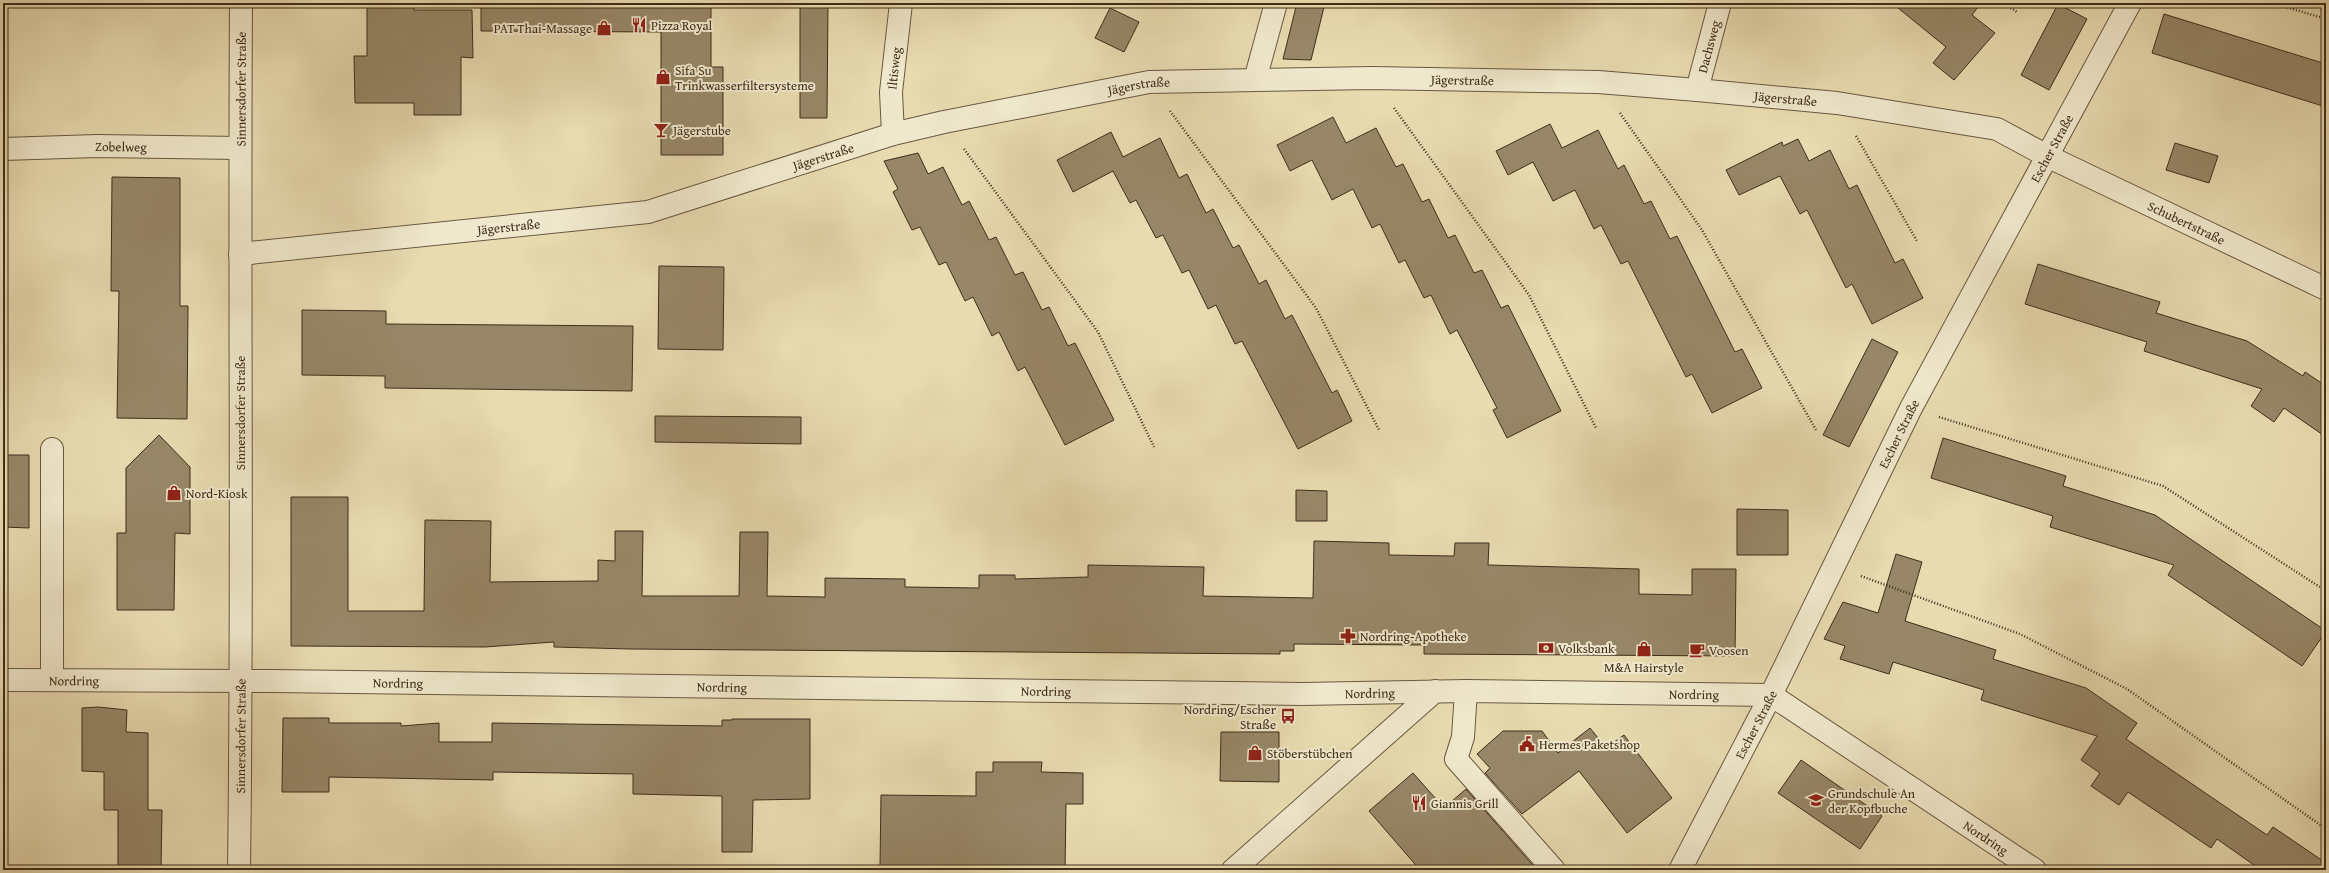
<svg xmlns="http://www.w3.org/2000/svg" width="2329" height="873" viewBox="0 0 2329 873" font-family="'Gentium Book Plus',serif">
  <rect width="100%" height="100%" fill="#e8dbb0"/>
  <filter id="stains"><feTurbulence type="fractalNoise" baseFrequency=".005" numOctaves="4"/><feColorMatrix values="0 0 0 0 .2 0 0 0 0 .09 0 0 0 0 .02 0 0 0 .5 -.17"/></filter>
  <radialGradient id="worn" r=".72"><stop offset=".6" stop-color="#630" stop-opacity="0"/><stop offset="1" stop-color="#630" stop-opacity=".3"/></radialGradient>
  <g fill="#978768" stroke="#3f2d1b">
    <polygon points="367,3 414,3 414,10 472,10 473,58 461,57 461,115 414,115 414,103 355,103 354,56 367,56"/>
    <polygon points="481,3 711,3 711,67 723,67 723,155 661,155 661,32 481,31"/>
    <polygon points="800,3 828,3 827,118 800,118"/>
    <polygon points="1297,3 1325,3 1311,60 1283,59"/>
    <polygon points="1892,3 1981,3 1972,15 1995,33 1954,80 1933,63 1946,47"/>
    <polygon points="2058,4 2087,19 2049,90 2021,75"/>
    <polygon points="1110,8 1139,22 1124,52 1095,38"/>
    <polygon points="2164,14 2326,64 2326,107 2152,53"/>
    <polygon points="1333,117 1346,143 1376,128 1396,167 1403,164 1422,202 1429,199 1448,238 1455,235 1474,273 1482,270 1501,308 1508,305 1561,411 1507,438 1493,410 1497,408 1457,330 1450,334 1431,295 1424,298 1405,260 1399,263 1380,224 1372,228 1353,189 1332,200 1312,160 1290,171 1277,145"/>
    <polygon points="1550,124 1562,148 1598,130 1618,169 1624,165 1644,204 1651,201 1670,239 1677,236 1735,352 1742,349 1762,388 1712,413 1692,374 1686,377 1628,261 1621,264 1601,225 1594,229 1575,190 1553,201 1533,162 1508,175 1496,151"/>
    <polygon points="1111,132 1123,157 1160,138 1179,178 1187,174 1206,213 1213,209 1233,248 1239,245 1259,284 1266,280 1285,319 1292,315 1332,393 1337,390 1352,421 1298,449 1242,341 1235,344 1216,305 1208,309 1189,270 1182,273 1163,235 1156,238 1136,200 1130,203 1113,171 1073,192 1057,160"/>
    <polygon points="1798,139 1809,161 1830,150 1849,189 1857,185 1895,263 1903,259 1923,298 1872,324 1852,284 1846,288 1807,210 1800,214 1780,176 1739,195 1726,170 1782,142 1783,146"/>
    <polygon points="2175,143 2218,156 2209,183 2166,170"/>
    <polygon points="918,153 928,174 943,167 962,205 969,201 989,240 996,237 1015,275 1023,272 1042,310 1049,307 1068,346 1075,343 1114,420 1065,445 1025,367 1018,371 999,332 992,336 973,297 965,301 946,262 939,265 920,227 912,230 893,192 898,189 884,161"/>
    <polygon points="112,177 180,178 180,306 188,306 187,419 117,418 119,291 111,291"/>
    <polygon points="2038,264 2160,302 2156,313 2247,341 2303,376 2305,372 2326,386 2326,437 2284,408 2274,422 2251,406 2262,389 2144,351 2147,342 2025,304"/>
    <polygon points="659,266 724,267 723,350 658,349"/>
    <polygon points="302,310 386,311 386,324 633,326 632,391 385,388 385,376 302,375"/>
    <polygon points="1872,339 1898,352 1849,447 1823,435"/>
    <polygon points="655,416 801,417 801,444 655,442"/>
    <polygon points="159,435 190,467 190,534 175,533 174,610 117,610 117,533 126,533 126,468"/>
    <polygon points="1943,438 2066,476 2063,486 2155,515 2326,631 2302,666 2168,575 2174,565 2050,527 2053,516 1931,478"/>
    <polygon points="3,455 29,455 29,528 3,527"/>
    <polygon points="1296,490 1327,491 1327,521 1296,521"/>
    <polygon points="291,497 348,497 348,611 424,611 425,520 491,521 490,582 598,581 598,560 615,561 615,531 643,531 642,596 739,596 740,532 768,532 767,596 825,597 825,578 905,579 905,587 979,588 979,575 1015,575 1015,579 1088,577 1088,565 1204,567 1203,596 1313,598 1314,541 1389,543 1389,555 1454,556 1455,543 1489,543 1488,565 1639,569 1639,594 1692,595 1692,569 1736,569 1735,656 1424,654 1424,645 1294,644 1294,651 1280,651 1280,654 630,649 554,647 554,642 485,647 291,646"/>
    <polygon points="1737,509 1788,510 1788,555 1737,555"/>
    <polygon points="1896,554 1922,562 1905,621 1996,650 1993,659 2086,688 2137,723 2126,739 2267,835 2273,827 2326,863 2326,870 2261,870 2217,839 2211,848 2128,792 2119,805 2091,786 2100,773 2081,760 2097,736 1981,700 1984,690 1893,662 1889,674 1840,659 1845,646 1824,639 1843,602 1878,613"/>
    <polygon points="98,707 127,710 126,732 148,733 148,810 162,810 161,870 118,870 118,810 104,810 104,772 82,771 82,708"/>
    <polygon points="283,718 329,718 329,723 401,723 401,726 439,723 439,742 492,742 492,723 722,726 722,720 732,720 732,719 810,719 810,799 753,800 752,852 722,852 722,796 633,794 633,774 493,772 493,780 329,777 329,792 282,792"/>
    <polygon points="1590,728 1606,748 1624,735 1672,798 1627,833 1579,771 1522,814 1485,773 1490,768 1477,754 1503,731 1542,731 1558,753"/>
    <polygon points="1221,732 1279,732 1279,782 1220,781"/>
    <polygon points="1801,760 1882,816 1860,849 1778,793"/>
    <polygon points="993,762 1042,762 1041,772 1083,773 1083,804 1066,804 1065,870 921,870 921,866 880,866 881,795 976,796 976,772 993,772"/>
    <polygon points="1413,773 1444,808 1466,789 1537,870 1420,870 1369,811"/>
  </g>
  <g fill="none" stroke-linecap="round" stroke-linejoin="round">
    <g stroke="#695840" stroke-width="24">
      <g id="minor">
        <polyline points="1255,80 1276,3"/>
        <path id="s1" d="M 1697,90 L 1720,3"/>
        <path id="s2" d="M 893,134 L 891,92 L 901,3"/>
        <path id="s3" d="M 3,149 L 97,146 L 240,148"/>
        <path id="s4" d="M 240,254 L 648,212 L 893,134 L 944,122 L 1149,82 L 1372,78 L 1598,82 L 1697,90 L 1837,103 L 1997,129 L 2047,156 L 2326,289"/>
        <polyline points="52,449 52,680"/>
        <path id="s5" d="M 3,680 L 272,681 L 1302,694 L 1466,691 L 1771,695 L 2035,870"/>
        <polyline points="1466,691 1463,737 1456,759 1554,870"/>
        <path id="s6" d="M 239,870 C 243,581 239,292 241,3"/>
        <polyline points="1233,870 1435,691"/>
        <path id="s7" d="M 1680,870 L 1771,695 L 1911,408 L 2130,3"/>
      </g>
    </g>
    <g stroke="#3f2d1b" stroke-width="2.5" stroke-dasharray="1 2" stroke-linecap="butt">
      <polyline points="2003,3 2017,12"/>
      <polyline points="2273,3 2326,19"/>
      <polyline points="1394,108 1529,295 1596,428"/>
      <polyline points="1170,111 1316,308 1379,430"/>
      <polyline points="1620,113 1702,230 1816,430"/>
      <polyline points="1856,136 1917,241"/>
      <polyline points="964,149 1098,332 1154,447"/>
      <polyline points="1939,417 2163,486 2326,591"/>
      <polyline points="1861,576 2020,634 2127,689 2326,829"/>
    </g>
    <use href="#minor" stroke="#f0e8cc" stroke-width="22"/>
  </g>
  <defs>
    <g id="restaurant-bare" transform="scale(1.2)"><path d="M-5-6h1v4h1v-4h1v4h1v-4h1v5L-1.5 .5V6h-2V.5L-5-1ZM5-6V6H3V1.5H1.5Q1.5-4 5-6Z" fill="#8f2418" stroke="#f0e8cc" stroke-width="2.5" paint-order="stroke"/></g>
    <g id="shop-bare" transform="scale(1.2)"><path d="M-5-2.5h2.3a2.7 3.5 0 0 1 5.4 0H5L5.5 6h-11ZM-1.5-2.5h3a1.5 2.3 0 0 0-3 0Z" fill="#8f2418" stroke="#f0e8cc" stroke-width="2.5" paint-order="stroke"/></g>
    <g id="bar-bare" transform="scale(1.2)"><path d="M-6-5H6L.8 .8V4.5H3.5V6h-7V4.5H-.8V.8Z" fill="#8f2418" stroke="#f0e8cc" stroke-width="2.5" paint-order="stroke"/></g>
    <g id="pharmacy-bare" transform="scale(1.2)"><path d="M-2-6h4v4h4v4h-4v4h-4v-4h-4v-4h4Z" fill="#8f2418" stroke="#f0e8cc" stroke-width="2.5" paint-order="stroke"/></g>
    <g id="bank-bare" transform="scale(1.2)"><path d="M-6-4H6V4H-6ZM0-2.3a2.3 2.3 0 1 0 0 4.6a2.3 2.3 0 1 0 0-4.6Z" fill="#8f2418" stroke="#f0e8cc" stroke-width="2.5" paint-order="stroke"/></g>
    <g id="cafe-bare" transform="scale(1.2)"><path d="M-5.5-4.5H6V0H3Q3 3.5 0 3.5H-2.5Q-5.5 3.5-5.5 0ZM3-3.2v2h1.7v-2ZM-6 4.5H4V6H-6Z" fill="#8f2418" stroke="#f0e8cc" stroke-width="2.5" paint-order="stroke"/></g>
    <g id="bus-bare" transform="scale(1.2)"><path d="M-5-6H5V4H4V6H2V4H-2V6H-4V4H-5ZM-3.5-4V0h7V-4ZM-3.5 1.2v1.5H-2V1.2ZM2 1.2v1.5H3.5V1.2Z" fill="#8f2418" stroke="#f0e8cc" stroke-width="2.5" paint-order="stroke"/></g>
    <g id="civic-bare" transform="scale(1.2)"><path d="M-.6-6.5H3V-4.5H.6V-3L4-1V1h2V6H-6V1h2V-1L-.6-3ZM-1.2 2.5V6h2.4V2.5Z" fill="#8f2418" stroke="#f0e8cc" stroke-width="2.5" paint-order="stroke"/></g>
    <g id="school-bare" transform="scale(1.2)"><path d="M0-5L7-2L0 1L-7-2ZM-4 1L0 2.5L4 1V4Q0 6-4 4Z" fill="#8f2418" stroke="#f0e8cc" stroke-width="2.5" paint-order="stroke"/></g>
  </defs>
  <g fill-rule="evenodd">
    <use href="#restaurant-bare" x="639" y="25"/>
    <use href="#shop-bare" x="604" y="28"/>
    <use href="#shop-bare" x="663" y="77"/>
    <use href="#bar-bare" x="661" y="130"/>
    <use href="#shop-bare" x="174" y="493"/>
    <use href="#pharmacy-bare" x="1348" y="636"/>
    <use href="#bank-bare" x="1546" y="648"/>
    <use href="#shop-bare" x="1644" y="649"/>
    <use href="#cafe-bare" x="1697" y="650"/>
    <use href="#bus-bare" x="1288" y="716"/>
    <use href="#civic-bare" x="1527" y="744"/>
    <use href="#shop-bare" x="1255" y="753"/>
    <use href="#school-bare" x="1816" y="800"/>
    <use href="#restaurant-bare" x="1419" y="803"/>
  </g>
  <g text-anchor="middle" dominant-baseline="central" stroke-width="4" stroke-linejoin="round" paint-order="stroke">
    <g font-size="13" fill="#3f2d1b" stroke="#f0e8cc" text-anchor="start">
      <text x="651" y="25">Pizza Royal</text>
      <text x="592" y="28" text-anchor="end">PAT Thai-Massage</text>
      <text x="675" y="70">Sifa Su<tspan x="675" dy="15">Trinkwasserfiltersysteme</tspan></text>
      <text x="673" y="130">Jägerstube</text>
      <text x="186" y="493">Nord-Kiosk</text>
      <text x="1360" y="636">Nordring-Apotheke</text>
      <text x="1558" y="648">Volksbank</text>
      <text x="1709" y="650">Voosen</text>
      <text x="1644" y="667" text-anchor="middle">M&amp;A Hairstyle</text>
      <text x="1276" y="709" text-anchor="end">Nordring/Escher<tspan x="1276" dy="15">Straße</tspan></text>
      <text x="1539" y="744">Hermes Paketshop</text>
      <text x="1267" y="753">Stöberstübchen</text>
      <text x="1828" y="793">Grundschule An<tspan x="1828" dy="15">der Kopfbuche</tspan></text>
      <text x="1431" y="803">Giannis Grill</text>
    </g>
    <g font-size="13" fill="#3f2d1b" stroke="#f0e8cc">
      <text stroke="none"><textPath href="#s1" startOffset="45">Dachsweg</textPath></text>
      <text stroke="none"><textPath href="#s2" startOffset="66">Iltisweg</textPath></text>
      <text stroke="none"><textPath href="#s4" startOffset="1242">Jägerstraße</textPath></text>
      <text stroke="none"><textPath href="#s4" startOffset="918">Jägerstraße</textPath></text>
      <text stroke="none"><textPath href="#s6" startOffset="781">Sinnersdorfer Straße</textPath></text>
      <text stroke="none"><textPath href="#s4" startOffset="1566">Jägerstraße</textPath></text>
      <text stroke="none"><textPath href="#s3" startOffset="118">Zobelweg</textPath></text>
      <text stroke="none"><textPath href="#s7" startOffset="812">Escher Straße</textPath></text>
      <text stroke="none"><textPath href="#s4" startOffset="594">Jägerstraße</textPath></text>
      <text stroke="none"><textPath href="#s4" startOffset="1991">Schubertstraße</textPath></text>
      <text stroke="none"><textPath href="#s4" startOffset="270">Jägerstraße</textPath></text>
      <text transform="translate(240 413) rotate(-90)">Sinnersdorfer Straße</text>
      <text stroke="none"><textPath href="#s7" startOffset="488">Escher Straße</textPath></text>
      <text stroke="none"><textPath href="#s5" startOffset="71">Nordring</textPath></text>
      <text stroke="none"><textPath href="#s5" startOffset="395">Nordring</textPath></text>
      <text stroke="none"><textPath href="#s5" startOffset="719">Nordring</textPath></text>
      <text stroke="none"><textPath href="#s5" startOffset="1043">Nordring</textPath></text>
      <text stroke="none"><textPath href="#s5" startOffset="1367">Nordring</textPath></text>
      <text stroke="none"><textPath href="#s5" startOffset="1691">Nordring</textPath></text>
      <text stroke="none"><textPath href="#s7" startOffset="164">Escher Straße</textPath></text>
      <text stroke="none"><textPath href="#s6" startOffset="134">Sinnersdorfer Straße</textPath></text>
      <text stroke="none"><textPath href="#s5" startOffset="2026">Nordring</textPath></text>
    </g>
  </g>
  <rect width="2329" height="873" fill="none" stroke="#e8dbb0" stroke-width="16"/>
  <rect x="4" y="4" width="2321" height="865" fill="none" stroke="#3f2d1b" stroke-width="2"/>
  <rect x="8" y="8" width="2313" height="857" fill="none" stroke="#3f2d1b"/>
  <rect width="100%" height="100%" filter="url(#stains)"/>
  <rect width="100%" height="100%" fill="url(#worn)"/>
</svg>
